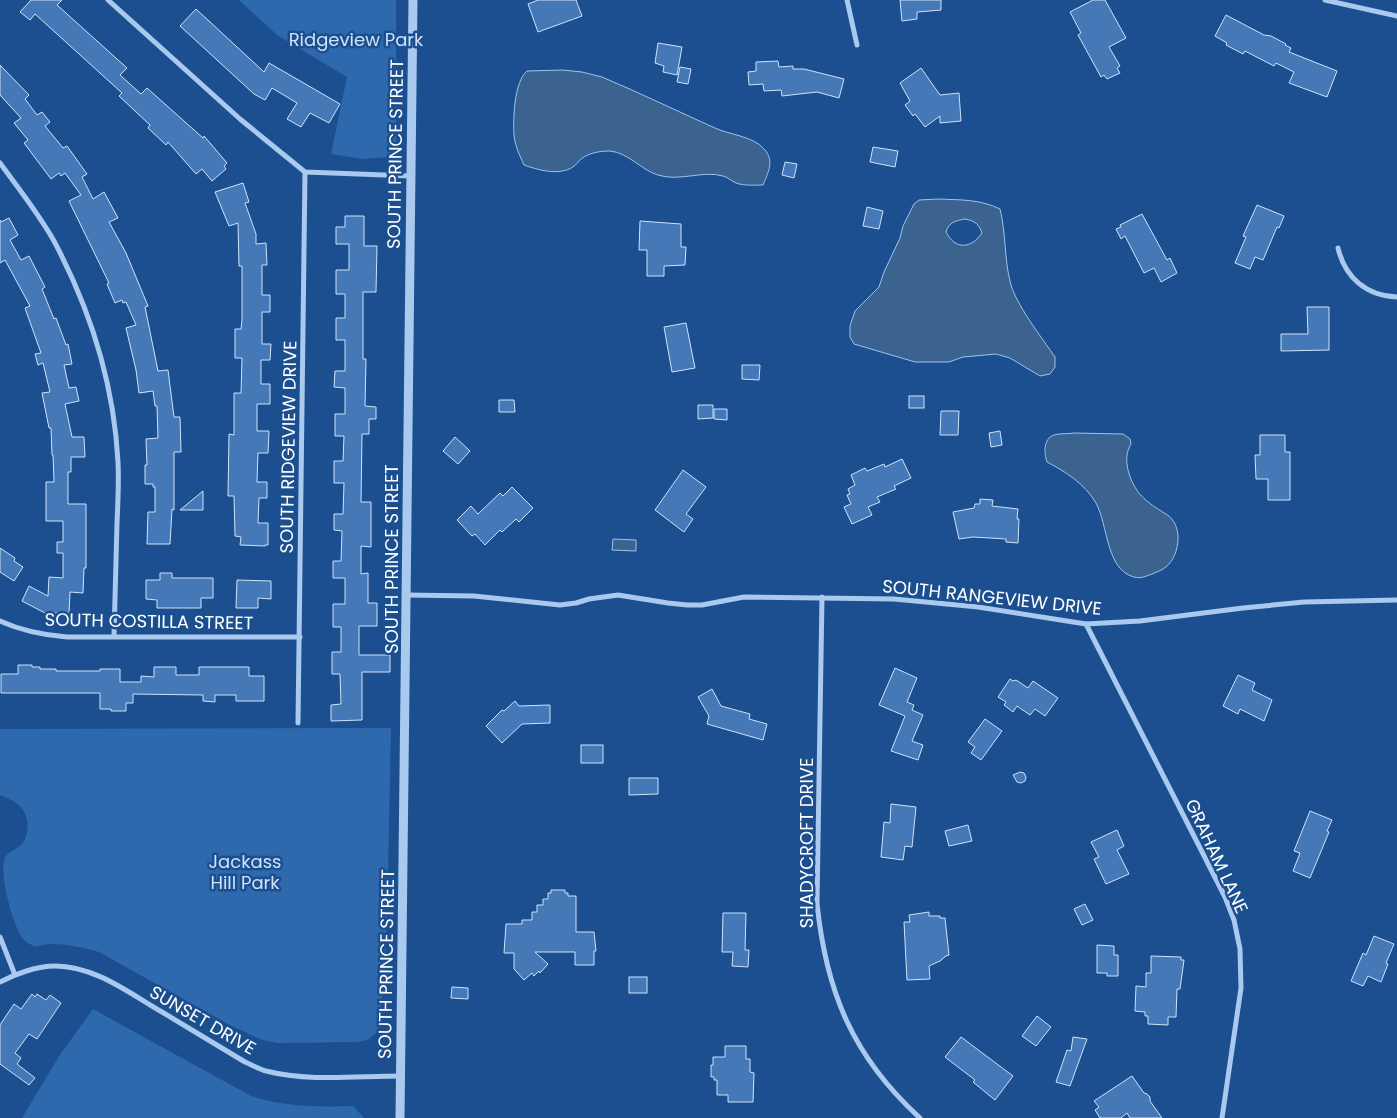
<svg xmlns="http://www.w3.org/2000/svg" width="1397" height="1118" viewBox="0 0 1397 1118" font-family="Poppins,sans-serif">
  <rect width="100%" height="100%" fill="#1b4f8f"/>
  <g fill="#2e69ad">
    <polygon points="239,0 396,0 396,146 388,157 363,159 331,154 347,77 277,35"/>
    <path d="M 391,728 L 387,923 L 381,1016 L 377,1032 L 368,1040 L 357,1042 L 279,1043 L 262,1040 L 226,1023 L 99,952 C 83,947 67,944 50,944 C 45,944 39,947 35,946 C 33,946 26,942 25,941 C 13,929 0,876 4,860 C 6,852 15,851 21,845 C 30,835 30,817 20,806 C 15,801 7,798 0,795 L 0,729 Z"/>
    <path d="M 93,1009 L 251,1096 C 284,1107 318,1107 353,1106 L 364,1118 L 22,1118 L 59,1056 Z"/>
  </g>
  <g fill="#3c6290" stroke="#9cc4f0" fill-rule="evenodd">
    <path d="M 562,70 L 582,72 L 602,77 C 640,93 677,111 715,128 C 730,135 753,136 764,149 C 775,160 768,173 763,185 C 755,185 744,186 736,183 C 732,181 727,177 723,176 C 703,170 679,182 658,175 C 641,170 629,153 610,151 C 599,151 589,153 581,159 C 578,162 576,165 573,167 C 559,176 538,170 524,165 C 520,156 515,146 514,135 C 513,119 514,82 527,71 Z"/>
    <path d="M 938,199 C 960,200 980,199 1000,209 C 1006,232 1004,257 1010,281 C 1014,302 1042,338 1055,357 L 1055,367 L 1050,374 L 1040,376 L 1010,358 L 996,354 L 963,357 L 949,362 L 915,362 L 854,344 L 850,337 L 850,326 L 855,311 L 879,287 L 884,272 L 900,238 L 903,226 L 914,204 L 919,200 ZM 965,219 C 975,221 979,224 982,233 C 971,249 955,250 946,232 C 949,222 955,221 965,219 Z"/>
    <path d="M 1075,433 L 1123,434 L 1130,439 L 1131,444 C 1126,452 1126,461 1128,470 C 1134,493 1146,502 1166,514 C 1184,525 1180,555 1166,567 C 1162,570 1157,572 1152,574 C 1147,576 1140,579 1134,577 C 1106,570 1108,525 1096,503 C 1085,484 1066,472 1047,462 C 1044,453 1043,439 1054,435 C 1060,433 1069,434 1075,433 Z"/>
    <polygon points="613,539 636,540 636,551 612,550"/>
  </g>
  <g fill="#4478b7" stroke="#cfe3fa">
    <polygon points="31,0 62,0 57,5 127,68 120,75 141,94 147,88 203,138 204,136 227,163 224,166 226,169 212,181 202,169 196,174 168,142 166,145 148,128 150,125 119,96 122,93 35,14 30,20 20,12"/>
    <polygon points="538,0 576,0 582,16 538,32 528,4"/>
    <polygon points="900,0 941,0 941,10 917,12 917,19 902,21"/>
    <polygon points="1093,0 1105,0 1126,38 1109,47 1120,66 1117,68 1120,73 1107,79 1104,75 1101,77 1078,35 1081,33 1070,12"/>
    <polygon points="196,9 264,72 269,63 340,104 329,123 310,113 301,127 287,119 297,103 272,88 265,100 254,94 180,26"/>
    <polygon points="1226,15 1264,35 1271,36 1286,44 1285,45 1291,48 1289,52 1337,71 1327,97 1289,83 1294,72 1276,63 1274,66 1245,51 1243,54 1226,45 1227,43 1215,36"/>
    <polygon points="658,43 682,47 677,75 663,72 664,66 655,63"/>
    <polygon points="778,61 779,67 793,66 793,69 804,69 844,79 839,98 817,92 782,96 781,90 764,91 763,84 749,85 748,72 756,71 756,62"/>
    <polygon points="0,65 29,95 25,99 37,115 42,112 50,122 45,126 63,148 67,146 87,174 82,177 93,199 104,192 118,218 109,222 126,253 148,306 145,307 158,371 168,370 174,417 180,417 181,452 174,452 174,510 172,509 170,544 147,544 148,512 155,512 155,487 153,487 153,484 145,484 145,465 147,465 146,439 158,438 157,406 155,406 153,391 139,393 136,370 126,328 136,325 126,302 123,303 122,300 115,303 107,284 109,283 69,201 81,195 65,173 61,176 59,173 51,179 24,143 28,140 14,123 21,118 0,95"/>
    <polygon points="680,67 691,69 688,84 677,82"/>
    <polygon points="921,68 940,95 959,93 961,121 940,123 940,116 925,127 915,114 913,116 905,105 910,101 900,83"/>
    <polygon points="873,147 898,151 895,167 870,162"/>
    <polygon points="785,162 797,164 794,178 782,175"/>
    <polygon points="243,183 249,202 245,203 256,234 256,244 266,243 267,265 262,265 262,295 270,295 270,312 262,312 262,344 271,344 270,360 261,360 261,384 270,384 270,404 257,404 257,431 269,431 268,453 258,453 257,482 267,482 267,498 259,498 258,523 268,523 268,545 265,545 265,546 240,545 241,537 235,536 234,496 228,496 229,434 234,435 234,393 241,393 242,358 235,358 235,329 241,329 242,320 242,266 239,266 238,223 229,226 215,192"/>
    <polygon points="1257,205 1284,216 1279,228 1277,227 1263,260 1255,257 1250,269 1235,263 1246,237 1243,236"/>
    <polygon points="867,207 883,211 879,229 863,226"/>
    <polygon points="1142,214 1167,260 1170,258 1177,273 1161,282 1154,268 1144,273 1125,236 1121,239 1116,229 1121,227 1120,225"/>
    <polygon points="345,216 364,216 364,246 377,246 376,292 363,292 363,359 366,359 365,406 376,407 376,419 369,419 369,434 362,434 361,502 371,502 371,547 361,546 361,574 368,573 368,603 377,603 377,626 359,626 359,655 390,655 390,672 362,672 362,720 331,721 331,705 341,704 340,674 332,674 332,652 341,652 341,627 333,627 333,604 345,604 345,578 333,578 333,561 341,561 342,531 334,530 334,514 343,514 344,483 334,483 334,461 343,461 344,436 335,436 335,414 345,414 345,388 334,387 335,371 345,371 345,340 336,340 336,318 345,318 345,294 336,294 336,270 349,270 349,244 336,244 336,227 345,227"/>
    <polygon points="9,218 18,235 10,240 21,260 29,256 45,287 42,289 54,319 56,318 66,345 68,344 72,364 64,365 69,388 76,387 79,401 65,404 72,437 84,437 85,457 71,457 71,472 68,472 68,504 86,504 86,568 84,568 83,593 70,592 69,613 45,613 22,601 29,586 48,596 49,577 63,578 63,553 57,553 57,542 63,542 63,521 46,521 46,482 54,482 53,455 52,455 51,428 49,428 42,393 50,392 43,363 38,365 35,354 41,353 25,308 30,306 5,260 0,263 0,220 1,222"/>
    <polygon points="640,221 681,224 681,247 686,247 685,265 664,266 664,276 647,276 647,250 639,250"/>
    <polygon points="1307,307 1329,307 1329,350 1281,351 1281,334 1308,334"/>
    <polygon points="686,323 695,368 672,372 664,327"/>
    <polygon points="742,365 760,365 759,380 742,379"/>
    <rect x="909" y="396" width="15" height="12"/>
    <polygon points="499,400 514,400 515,412 499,412"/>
    <polygon points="698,405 713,405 713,418 698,419"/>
    <polygon points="714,409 727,409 727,420 714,419"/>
    <polygon points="941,411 959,411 958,435 940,435"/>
    <polygon points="1000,431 1002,445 991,447 989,433"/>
    <polygon points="1260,435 1285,435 1285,452 1290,452 1290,500 1268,500 1268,479 1256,479 1255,455 1260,455"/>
    <polygon points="455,437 470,451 458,464 443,451"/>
    <polygon points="902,459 911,478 894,486 896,489 877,497 880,502 868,507 872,515 852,524 844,507 851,504 847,495 850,494 848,489 855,485 851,475 865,468 867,471 884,464 885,467"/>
    <polygon points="683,470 706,487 686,514 693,519 684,532 655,510"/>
    <polygon points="512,487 533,508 519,522 516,519 502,532 500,530 485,545 475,534 472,536 457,520 471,506 478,514 500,493 503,496"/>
    <polygon points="203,491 203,510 180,510"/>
    <polygon points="980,499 993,500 992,506 1018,509 1017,519 1019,519 1018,543 1006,542 1006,539 973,537 959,539 953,512 974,508 975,504 980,504"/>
    <polygon points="0,548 15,558 14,561 23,567 14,581 0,572"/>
    <polygon points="160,573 172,573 172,578 213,578 213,598 201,598 201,608 157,608 157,600 146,599 146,580 160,580"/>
    <polygon points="237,580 271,581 271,599 258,598 258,608 236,608"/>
    <polygon points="18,665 32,665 32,667 40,667 40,669 56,669 56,671 100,671 100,669 120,669 120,682 141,682 141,676 154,677 154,667 176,667 176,675 199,675 199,667 249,667 249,676 264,676 264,701 236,701 236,695 215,695 215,702 203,701 203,695 133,694 133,703 126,703 126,711 111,711 111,709 100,709 100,693 1,693 1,674 18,674"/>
    <polygon points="895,668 917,678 907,702 914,705 912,710 923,715 912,741 923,745 918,760 891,751 905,716 879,705"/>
    <polygon points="1238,675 1255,683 1252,690 1272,700 1264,721 1240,709 1238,714 1223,706"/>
    <polygon points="1010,679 1013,681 1016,680 1028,688 1033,681 1058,698 1045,716 1035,709 1030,715 1017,706 1013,712 1004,705 1006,702 998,697"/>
    <polygon points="712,689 721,706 750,714 749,719 767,724 763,740 707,724 709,716 698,697"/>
    <polygon points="515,701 519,706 550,705 550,723 522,724 502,743 486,726 502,710 504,711"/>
    <polygon points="985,719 1002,731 981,760 971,753 975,747 968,742"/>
    <rect x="581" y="745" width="22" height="18"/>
    <polygon points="1020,772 1024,773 1026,777 1025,781 1021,783 1017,782 1013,775"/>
    <polygon points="629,778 658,778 658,794 629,795"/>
    <polygon points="891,804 916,807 912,847 905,846 903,860 881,857 884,822 890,823"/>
    <polygon points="1310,811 1332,820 1327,831 1329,832 1310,878 1293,871 1300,853 1294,851"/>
    <polygon points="968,825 972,841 949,846 945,831"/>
    <polygon points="1117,830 1124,846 1117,850 1129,874 1106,884 1094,859 1099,857 1091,842"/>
    <polygon points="551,890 565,890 565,893 568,893 568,896 576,896 576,932 594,932 596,951 594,951 594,965 575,965 575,952 535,952 548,964 540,973 539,971 534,976 532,973 524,980 514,969 514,953 504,953 506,924 522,924 522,920 532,920 532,912 537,912 537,905 543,905 543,899 548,899 548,893 551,893"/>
    <polygon points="1085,904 1093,920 1082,925 1074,909"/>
    <polygon points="929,912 929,916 940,916 940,918 945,918 949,955 946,956 940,961 929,966 930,979 907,980 904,922 910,922 909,915"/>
    <polygon points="723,913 746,913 745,950 749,950 748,967 732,966 733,952 722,952"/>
    <polygon points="1374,936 1394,944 1386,963 1388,964 1381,982 1368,976 1363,986 1351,981 1363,953 1366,955"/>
    <polygon points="1097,945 1114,946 1114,955 1118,955 1118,976 1107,976 1107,973 1097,973"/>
    <polygon points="1151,956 1181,957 1181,960 1184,960 1180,989 1177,989 1176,1017 1168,1017 1168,1025 1148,1024 1148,1016 1145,1016 1145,1012 1135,1011 1136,986 1146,987 1146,973 1151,973"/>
    <rect x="629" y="977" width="18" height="16"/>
    <polygon points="452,987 468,988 468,999 451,998"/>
    <polygon points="32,994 35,997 37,994 46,1000 50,995 61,1003 37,1039 29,1034 15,1053 21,1058 17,1064 35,1078 29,1085 0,1064 0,1025 14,1004 21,1009"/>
    <polygon points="1037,1016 1051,1027 1036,1046 1022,1036"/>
    <polygon points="961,1037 1013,1076 995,1100 973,1082 975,1080 945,1057"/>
    <polygon points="1073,1037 1087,1039 1070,1086 1056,1082 1067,1050 1071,1051"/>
    <polygon points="725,1046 746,1046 746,1059 750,1059 750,1072 754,1073 753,1102 728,1102 728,1095 717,1095 717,1080 714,1080 714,1077 711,1077 711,1065 713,1065 713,1057 725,1057"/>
    <polygon points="1132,1076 1144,1093 1147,1094 1150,1097 1150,1101 1162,1118 1130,1118 1127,1113 1121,1118 1100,1118 1095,1110 1099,1107 1094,1101"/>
  </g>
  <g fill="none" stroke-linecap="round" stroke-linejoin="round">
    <g stroke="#a9c9ee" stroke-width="5">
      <polyline points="108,0 240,119 305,172 411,176"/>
      <polyline points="847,0 857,45"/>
      <polyline points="1325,0 1397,16"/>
      <path d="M 0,163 C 19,189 39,214 54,241 C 90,309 114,385 118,462 C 119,482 118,502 117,523 C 116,560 115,598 114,636"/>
      <path d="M 1338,248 C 1345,278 1367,296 1397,297"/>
      <polyline points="406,595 474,596 560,605 576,603 589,599 618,595 668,603 687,605 702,605 744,597 894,599 978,607 1086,624 1140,621 1243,608 1304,602 1397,600"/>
      <path d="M 822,597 L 817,903 C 826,992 853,1057 920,1118"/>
      <path d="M 0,621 C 22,631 42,635 67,637 L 300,637"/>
      <polyline points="1086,624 1225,897 1234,920 1240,949 1241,988 1222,1118"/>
      <polyline points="298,723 305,172"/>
      <polyline points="0,937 15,975"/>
      <path d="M 0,982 C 15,974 37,966 55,966 C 95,966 129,993 162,1012 C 190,1029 217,1045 245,1062 C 252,1065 259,1069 266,1071 C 309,1082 357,1076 401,1076"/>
    </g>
    <polyline stroke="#a9c9ee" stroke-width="9" points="400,1118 413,0"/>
  </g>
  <g text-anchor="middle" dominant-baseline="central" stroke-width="5" stroke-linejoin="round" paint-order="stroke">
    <g font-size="18" fill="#cfe3fa" stroke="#1b4f8f">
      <text x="356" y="39">Ridgeview Park</text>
      <text x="245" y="861">Jackass<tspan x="245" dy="21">Hill Park</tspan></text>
    </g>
    <g font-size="18" fill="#fff" stroke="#1b4f8f">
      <text transform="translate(395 154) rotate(-89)">SOUTH PRINCE STREET</text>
      <text transform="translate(288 447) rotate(-89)">SOUTH RIDGEVIEW DRIVE</text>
      <text transform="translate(391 559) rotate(-90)">SOUTH PRINCE STREET</text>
      <text transform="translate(992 597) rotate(6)">SOUTH RANGEVIEW DRIVE</text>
      <text transform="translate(149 621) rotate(1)">SOUTH COSTILLA STREET</text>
      <text transform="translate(806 843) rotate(-90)">SHADYCROFT DRIVE</text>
      <text transform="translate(1217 856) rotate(65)">GRAHAM LANE</text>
      <text transform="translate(386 964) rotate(-89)">SOUTH PRINCE STREET</text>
      <text transform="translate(203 1020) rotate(30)">SUNSET DRIVE</text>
    </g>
  </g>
</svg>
